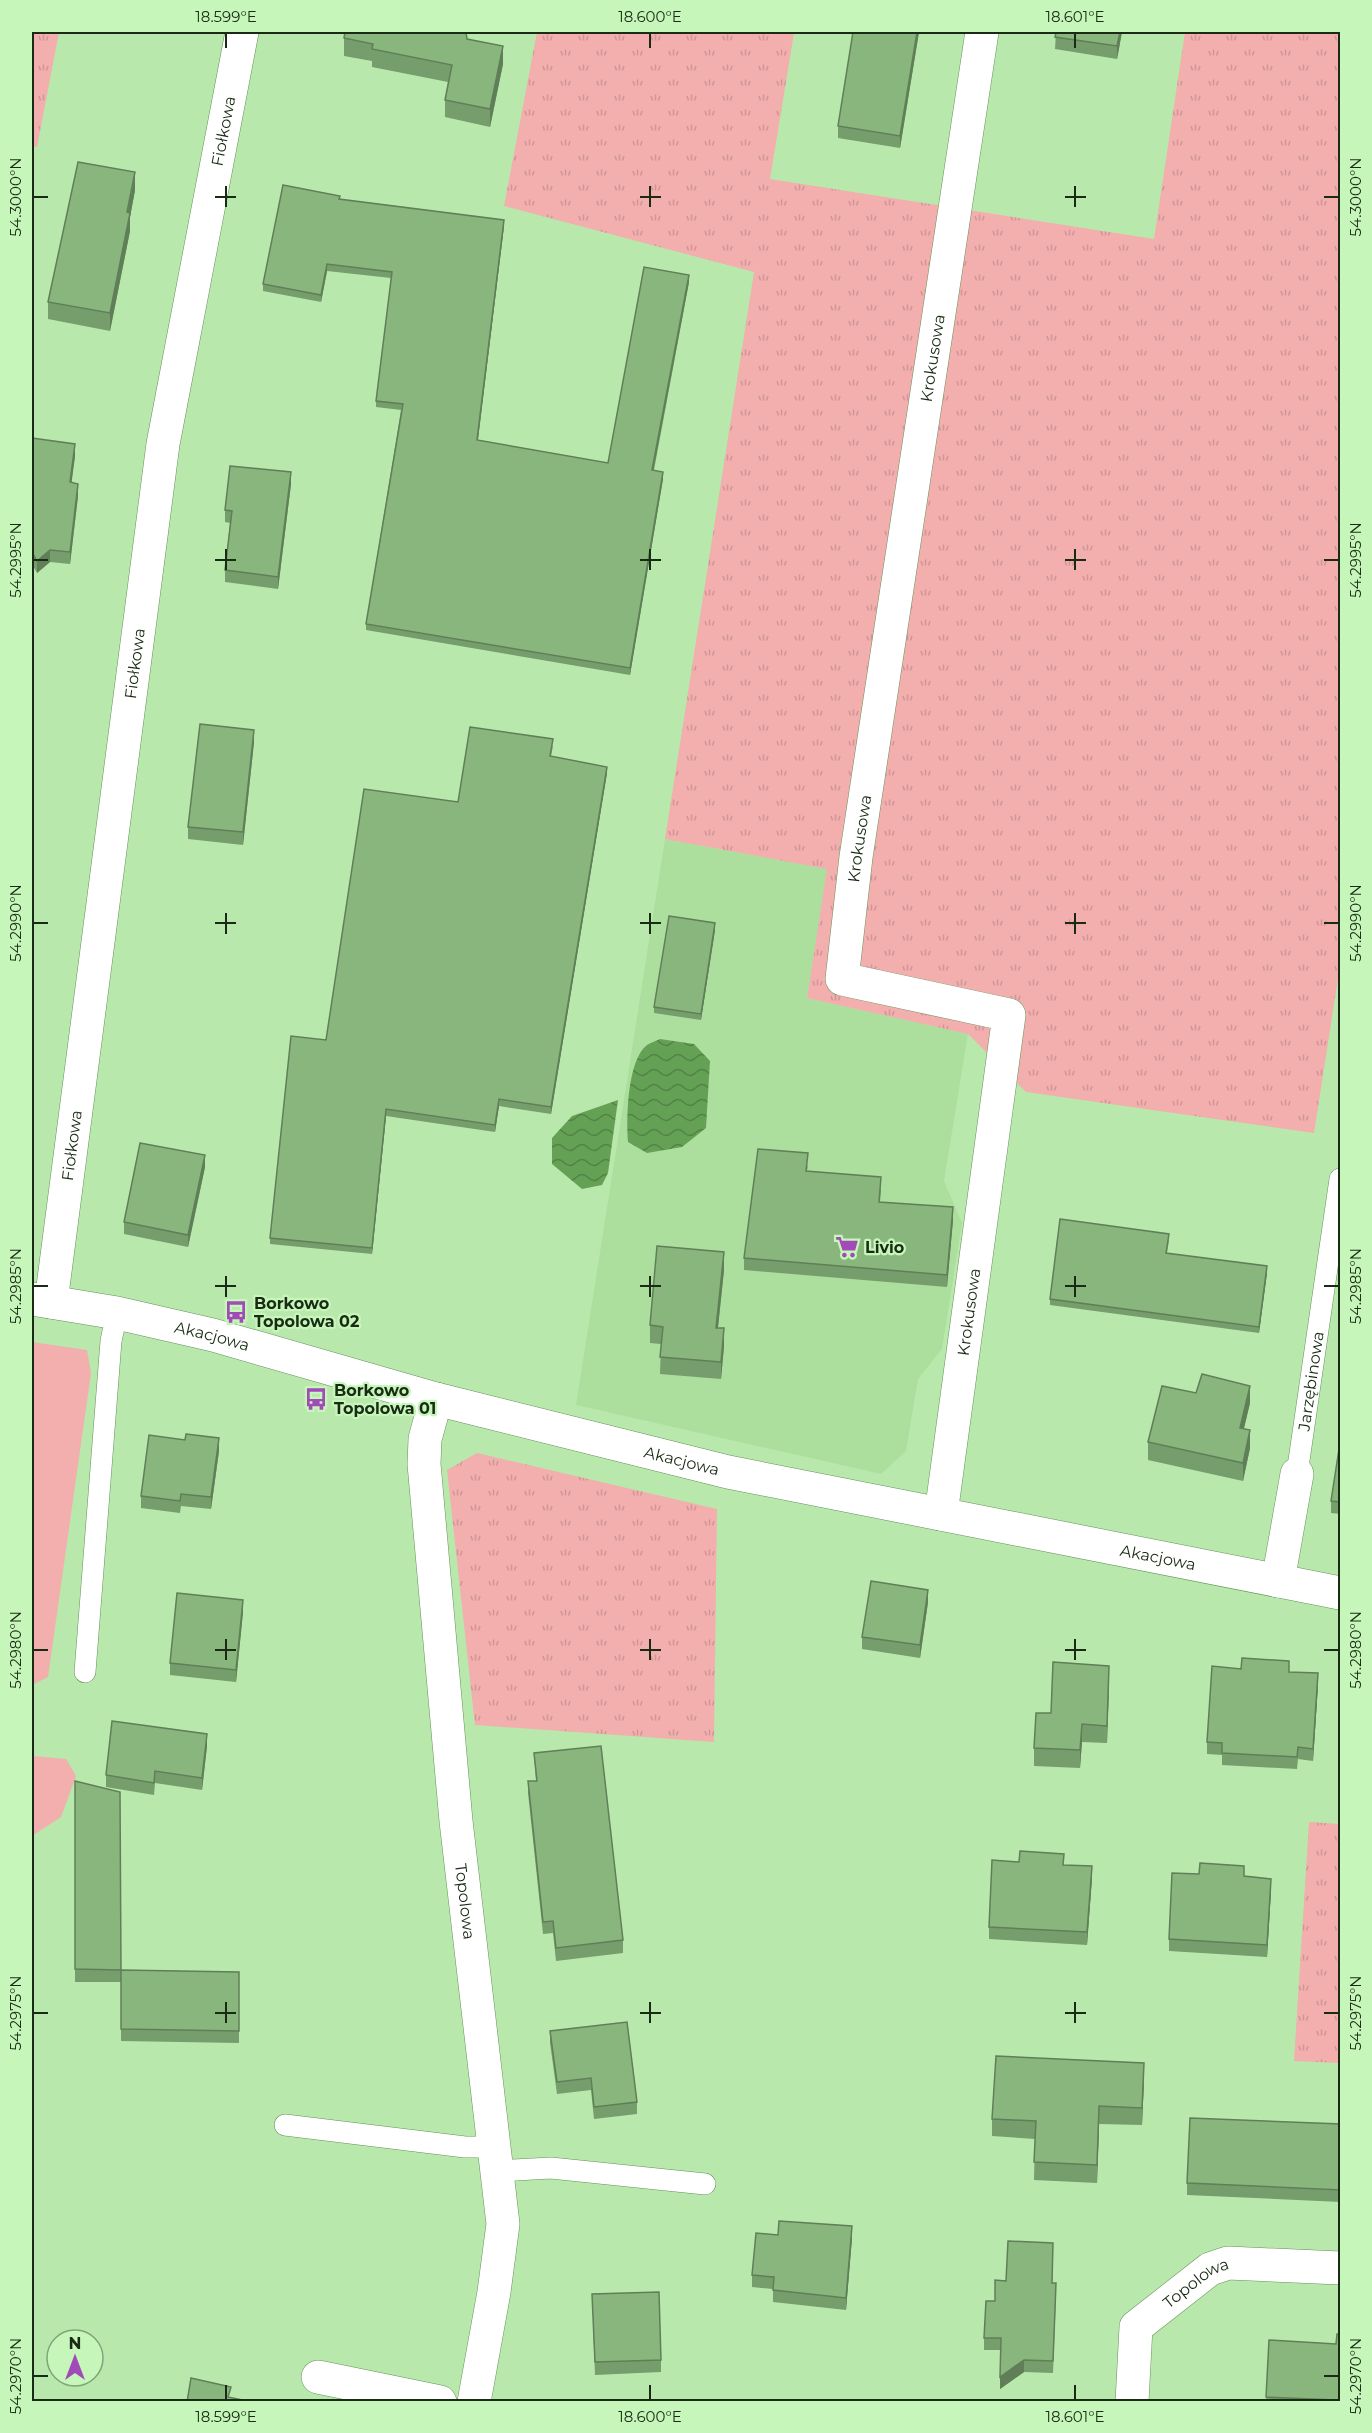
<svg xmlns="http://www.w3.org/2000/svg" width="1372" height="2433" viewBox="0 0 1372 2433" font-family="Montserrat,sans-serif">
  <defs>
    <pattern id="grass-tufts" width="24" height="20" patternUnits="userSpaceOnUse" patternTransform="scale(1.5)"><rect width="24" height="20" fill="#f3aeae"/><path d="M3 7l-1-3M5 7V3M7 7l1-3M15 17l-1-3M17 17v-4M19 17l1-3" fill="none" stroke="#d09695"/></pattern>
    <pattern id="water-waves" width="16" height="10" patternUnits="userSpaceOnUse" patternTransform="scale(1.5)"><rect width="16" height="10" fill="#65a155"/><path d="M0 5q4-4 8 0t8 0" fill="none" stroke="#528345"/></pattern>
  </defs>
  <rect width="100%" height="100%" fill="#b9e8ad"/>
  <polygon fill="#acdf9e" points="665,839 828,869 807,998 968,1034 944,1181 962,1223 942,1349 918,1379 906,1451 881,1474 576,1405"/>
  <g fill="url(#grass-tufts)">
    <polygon points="32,32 59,32 37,147 32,146"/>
    <polygon points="537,32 794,33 770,179 1154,239 1185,32 1340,32 1340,966 1314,1133 1026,1092 968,1034 807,998 827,869 665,839 754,272 504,206"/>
    <polygon points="477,1453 717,1509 714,1742 475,1725 447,1470"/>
    <polygon points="1309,1822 1340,1824 1340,2063 1294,2061"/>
  </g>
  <g fill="#f3aeae">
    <polygon points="32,1342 87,1350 91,1373 48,1677 32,1685"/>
    <polygon points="32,1756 66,1759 76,1776 61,1817 32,1836"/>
  </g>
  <g fill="url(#water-waves)">
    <path d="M 660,1039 L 694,1044 L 710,1061 L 706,1128 L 682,1147 L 647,1153 L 628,1142 C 626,1120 627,1060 647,1045 C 650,1043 656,1041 660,1039 Z"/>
    <polygon points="618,1100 608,1173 602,1185 582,1189 552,1164 552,1138 572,1116"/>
  </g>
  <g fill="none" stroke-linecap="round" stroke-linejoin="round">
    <g stroke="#65915a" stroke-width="22">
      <g id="lane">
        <path id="s1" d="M 1297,1474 L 1340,1179"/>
        <polyline points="85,1672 111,1341 117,1313"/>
        <polyline points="285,2125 465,2147 496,2147"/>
        <polyline points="497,2171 551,2168 705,2184"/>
      </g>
    </g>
    <g stroke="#65915a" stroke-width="34">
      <g id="street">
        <path id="s2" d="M 51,1302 L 163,444 L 242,32"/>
        <path id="s3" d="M 436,1399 L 425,1439 L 424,1464 L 456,1821 L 503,2224 L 494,2292 L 474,2402"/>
        <path id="s4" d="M 941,1514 L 1009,1015 L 842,979 L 856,857 L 982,32"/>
        <polyline points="1278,1581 1297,1474"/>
        <polyline points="318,2377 440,2402"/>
        <path id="s5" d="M 1132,2402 L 1136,2327 L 1210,2269 L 1228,2263 L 1340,2268"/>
      </g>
    </g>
    <g stroke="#65915a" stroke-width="34">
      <g id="secondary">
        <path id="s6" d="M 32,1299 L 117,1313 L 213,1335 L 436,1399 L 728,1472 L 1340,1593"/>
      </g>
    </g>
    <use href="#lane" stroke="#fff" stroke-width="21"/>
    <use href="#street" stroke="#fff" stroke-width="33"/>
    <use href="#secondary" stroke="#fff" stroke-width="33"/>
  </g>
  <g fill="#769d6c">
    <polygon points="853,32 919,32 900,148 838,138 838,126"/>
    <polygon points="1056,32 1122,32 1117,59 1055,49"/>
    <polygon points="344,38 467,39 503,64 490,127 445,117 445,100 448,82 372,67 372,61 344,56"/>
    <polygon points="135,190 130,217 130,231 110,331 48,319 48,302"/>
    <polygon points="340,199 504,226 478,440 608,463 689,282 654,470 663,479 630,675 366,630 366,624 401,410 376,407 376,401 391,278 327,271 321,302 263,291 263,284"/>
    <polygon points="32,438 75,456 71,483 78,496 70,564 50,562 37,573 32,564"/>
    <polygon points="291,484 278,589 225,582 225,570 230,523 225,522 225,510"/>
    <polygon points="254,742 243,845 188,839 188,827"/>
    <polygon points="553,746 551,756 607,773 551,1114 499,1106 495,1132 386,1116 372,1254 270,1244 270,1238 326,1040 458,802"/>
    <polygon points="715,930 701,1020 654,1013 654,1007"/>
    <polygon points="808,1165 807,1171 881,1189 880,1202 953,1220 947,1287 744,1270 744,1258"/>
    <polygon points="205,1167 188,1247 124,1234 124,1222"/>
    <polygon points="1169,1240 1167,1253 1267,1273 1259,1333 1050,1305 1050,1299"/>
    <polygon points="724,1270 718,1328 724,1346 721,1379 660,1374 661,1344 650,1343 650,1325"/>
    <polygon points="1250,1403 1244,1428 1250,1448 1243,1481 1148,1460 1148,1442"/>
    <polygon points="1341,1436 1341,1514 1331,1513 1331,1501"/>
    <polygon points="219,1451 211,1509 181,1506 180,1513 141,1508 141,1496"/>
    <polygon points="928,1602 920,1658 862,1649 862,1637"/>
    <polygon points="243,1612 236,1682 170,1675 170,1663"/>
    <polygon points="1241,1669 1289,1672 1318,1685 1313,1761 1298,1759 1297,1769 1222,1765 1222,1755 1207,1754 1207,1742"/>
    <polygon points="1109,1683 1107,1743 1082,1742 1080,1768 1034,1766 1034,1748 1051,1713"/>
    <polygon points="207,1746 202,1790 155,1783 154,1795 106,1787 106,1775"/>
    <polygon points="534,1753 623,1940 623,1953 556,1961 553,1933 543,1934 528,1793 528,1781 536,1781"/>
    <polygon points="75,1781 121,1970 239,1972 239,2043 121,2041 121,1982 75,1982"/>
    <polygon points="1019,1862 1064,1865 1092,1878 1087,1945 989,1939 989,1927"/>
    <polygon points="1244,1877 1271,1891 1267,1957 1169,1951 1169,1939"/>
    <polygon points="550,2031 637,2102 637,2114 594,2119 591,2090 557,2094 550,2043"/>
    <polygon points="1144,2080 1142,2125 1099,2124 1097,2183 1034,2180 1035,2139 992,2136 992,2119"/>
    <polygon points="1341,2124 1341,2202 1187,2195 1187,2183"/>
    <polygon points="778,2235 852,2238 846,2310 773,2302 773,2289 752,2287 752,2275"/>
    <polygon points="1053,2256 1052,2283 1056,2295 1053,2373 1024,2372 1000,2389 1001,2350 984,2350 984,2338 995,2301 1006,2281"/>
    <polygon points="592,2294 661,2360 661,2372 595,2375"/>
    <polygon points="1269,2340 1336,2344 1341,2402 1266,2402"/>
  </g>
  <g fill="#607f58">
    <polygon points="917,32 919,32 900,148 900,136"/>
    <polygon points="1120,32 1122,32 1117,59 1117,46"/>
    <polygon points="503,46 503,64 490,127 490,109"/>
    <polygon points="135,172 135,190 130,217 130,231 110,331 110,313"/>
    <polygon points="504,220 504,226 477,447 477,440"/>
    <polygon points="327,264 327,271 321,302 321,295"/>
    <polygon points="689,275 689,282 652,477 652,470"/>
    <polygon points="75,444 75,456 70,495 70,482"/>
    <polygon points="291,472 291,484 278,589 278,577"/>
    <polygon points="663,472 663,479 630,675 630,668"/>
    <polygon points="78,484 78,496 70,564 70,552"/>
    <polygon points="50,550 50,562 37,573 37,561"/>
    <polygon points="254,730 254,742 243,845 243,832"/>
    <polygon points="607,767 607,773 551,1114 551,1107"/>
    <polygon points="715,923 715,930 701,1020 701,1014"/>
    <polygon points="499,1099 499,1106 495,1132 495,1125"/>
    <polygon points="386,1109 386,1116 372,1254 372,1248"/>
    <polygon points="205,1155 205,1167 188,1247 188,1235"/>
    <polygon points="953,1207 953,1220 947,1287 947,1275"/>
    <polygon points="724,1252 724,1270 716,1345 716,1328"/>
    <polygon points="1267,1266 1267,1273 1259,1333 1259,1327"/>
    <polygon points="724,1328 724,1346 721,1379 721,1362"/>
    <polygon points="1250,1386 1250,1403 1240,1445 1240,1428"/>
    <polygon points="1250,1430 1250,1448 1243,1481 1243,1463"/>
    <polygon points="219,1438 219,1451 211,1509 211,1497"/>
    <polygon points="928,1590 928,1602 920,1658 920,1645"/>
    <polygon points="243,1600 243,1612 236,1682 236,1670"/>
    <polygon points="1109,1666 1109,1683 1107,1743 1107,1726"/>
    <polygon points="1318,1673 1318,1685 1313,1761 1313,1749"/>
    <polygon points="1082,1724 1082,1742 1080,1768 1080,1750"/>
    <polygon points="207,1734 207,1746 202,1790 202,1778"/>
    <polygon points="1092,1866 1092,1878 1087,1945 1087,1932"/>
    <polygon points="1271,1879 1271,1891 1267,1957 1267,1945"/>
    <polygon points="1144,2063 1144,2080 1142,2125 1142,2108"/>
    <polygon points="1099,2106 1099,2124 1097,2183 1097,2165"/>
    <polygon points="852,2226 852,2238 846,2310 846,2298"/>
    <polygon points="1024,2360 1024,2372 1000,2389 1000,2377"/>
  </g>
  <g fill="#89b67d" stroke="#607f58" stroke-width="1.5">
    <polygon points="345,32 466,32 467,39 503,46 490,109 445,100 452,65 372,49 373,44 344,38"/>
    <polygon points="853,32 917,32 900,136 838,126"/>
    <polygon points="1056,32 1120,32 1117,46 1055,37"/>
    <polygon points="78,162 135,172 127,212 130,213 110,313 48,302"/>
    <polygon points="283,185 340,196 339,199 504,220 477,440 608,463 644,267 689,275 652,470 663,472 630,668 366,624 403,404 376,401 392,272 327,264 321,295 263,284"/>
    <polygon points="32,438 75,444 70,482 78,484 70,552 50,550 37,561 32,552"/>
    <polygon points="230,466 291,472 278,577 225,570 232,511 225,510"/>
    <polygon points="200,724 254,730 243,832 188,827"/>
    <polygon points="470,727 553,739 550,756 607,767 551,1107 499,1099 495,1125 386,1109 372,1248 270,1238 291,1036 326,1040 364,789 458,802"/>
    <polygon points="669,916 715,923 701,1014 654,1007"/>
    <polygon points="140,1143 205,1155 188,1235 124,1222"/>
    <polygon points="758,1149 808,1153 806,1171 881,1177 879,1202 953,1207 947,1275 744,1258"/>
    <polygon points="1060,1219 1169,1234 1166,1253 1267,1266 1259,1327 1050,1299"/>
    <polygon points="657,1246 724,1252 716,1328 724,1328 721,1362 660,1357 663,1327 650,1325"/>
    <polygon points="1202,1374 1250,1386 1240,1428 1250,1430 1243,1463 1148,1442 1162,1386 1196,1393"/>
    <polygon points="186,1434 219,1438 211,1497 181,1494 180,1501 141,1496 149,1435 185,1440"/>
    <polygon points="1341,1436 1341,1502 1331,1501"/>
    <polygon points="871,1581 928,1590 920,1645 862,1637"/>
    <polygon points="177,1593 243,1600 236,1670 170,1663"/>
    <polygon points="1242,1658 1289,1661 1289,1672 1318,1673 1313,1749 1298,1747 1297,1757 1222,1753 1222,1743 1207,1742 1212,1666 1241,1669"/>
    <polygon points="1053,1662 1109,1666 1107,1726 1082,1724 1080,1750 1034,1748 1036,1713 1051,1713"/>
    <polygon points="112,1721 207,1734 202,1778 155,1771 154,1783 106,1775"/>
    <polygon points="601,1746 623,1940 556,1948 553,1921 543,1922 528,1781 537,1781 534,1753"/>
    <polygon points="75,1781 120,1792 121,1970 75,1969"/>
    <polygon points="1020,1851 1064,1854 1063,1865 1092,1866 1087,1932 989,1927 992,1860 1019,1862"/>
    <polygon points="1200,1863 1244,1866 1244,1876 1271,1879 1267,1945 1169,1939 1172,1873 1199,1874"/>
    <polygon points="121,1970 239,1972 239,2031 121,2029"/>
    <polygon points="627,2022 637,2102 594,2107 591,2078 557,2082 550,2031"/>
    <polygon points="996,2056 1144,2063 1142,2108 1099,2106 1097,2165 1034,2162 1036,2121 992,2119"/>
    <polygon points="1190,2118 1341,2124 1341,2190 1187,2183"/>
    <polygon points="779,2221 852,2226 846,2298 773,2290 774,2277 752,2275 756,2233 778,2235"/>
    <polygon points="1008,2241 1053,2243 1052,2283 1056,2283 1053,2361 1024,2360 1000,2377 1001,2338 984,2338 986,2301 995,2301 995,2280 1006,2281"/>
    <polygon points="659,2292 661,2360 595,2362 592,2294"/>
    <polygon points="1337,2334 1341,2334 1341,2402 1335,2402 1335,2400 1266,2397 1269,2340 1336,2344"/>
    <polygon points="191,2378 231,2387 228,2397 252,2402 187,2402"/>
  </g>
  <path fill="none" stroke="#192b14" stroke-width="2" d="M 226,33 L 226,48M 650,33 L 650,48M 1075,33 L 1075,48M 226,186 L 226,207M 650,186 L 650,207M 1075,186 L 1075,207M 33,197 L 48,197M 215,197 L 236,197M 640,197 L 661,197M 1065,197 L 1086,197M 1324,197 L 1339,197M 226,549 L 226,570M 650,549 L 650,570M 1075,549 L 1075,570M 33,560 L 48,560M 215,560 L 236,560M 640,560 L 661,560M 1065,560 L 1086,560M 1324,560 L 1339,560M 226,913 L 226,934M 650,913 L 650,934M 1075,913 L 1075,934M 33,923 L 48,923M 215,923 L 236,923M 640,923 L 661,923M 1065,923 L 1086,923M 1324,923 L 1339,923M 226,1276 L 226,1297M 650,1276 L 650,1297M 1075,1276 L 1075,1297M 33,1286 L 48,1286M 215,1286 L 236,1286M 640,1286 L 661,1286M 1065,1286 L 1086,1286M 1324,1286 L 1339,1286M 226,1639 L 226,1660M 650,1639 L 650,1660M 1075,1639 L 1075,1660M 33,1650 L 48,1650M 215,1650 L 236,1650M 640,1650 L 661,1650M 1065,1650 L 1086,1650M 1324,1650 L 1339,1650M 226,2002 L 226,2023M 650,2002 L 650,2023M 1075,2002 L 1075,2023M 33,2013 L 48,2013M 215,2013 L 236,2013M 640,2013 L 661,2013M 1065,2013 L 1086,2013M 1324,2013 L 1339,2013M 33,2376 L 48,2376M 1324,2376 L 1339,2376M 226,2385 L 226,2400M 650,2385 L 650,2400M 1075,2385 L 1075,2400"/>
  <defs>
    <g id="supermarket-bare" transform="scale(1.8)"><path d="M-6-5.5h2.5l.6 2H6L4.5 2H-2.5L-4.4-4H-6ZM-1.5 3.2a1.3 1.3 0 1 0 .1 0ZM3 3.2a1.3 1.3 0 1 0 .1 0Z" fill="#a24bb8" stroke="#c6f6ba" stroke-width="2.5" paint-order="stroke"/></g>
    <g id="bus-bare" transform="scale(1.8)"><path d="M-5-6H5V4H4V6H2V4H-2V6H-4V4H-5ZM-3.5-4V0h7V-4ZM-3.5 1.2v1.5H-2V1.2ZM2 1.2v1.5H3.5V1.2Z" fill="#a24bb8" stroke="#c6f6ba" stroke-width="2.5" paint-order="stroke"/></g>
  </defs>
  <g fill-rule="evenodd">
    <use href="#supermarket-bare" x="847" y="1247"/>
    <use href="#bus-bare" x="236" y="1312"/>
    <use href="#bus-bare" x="316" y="1399"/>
  </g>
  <g text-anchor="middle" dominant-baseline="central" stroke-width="4.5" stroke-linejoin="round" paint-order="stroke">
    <g font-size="16" fill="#192b14" stroke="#c6f6ba">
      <text stroke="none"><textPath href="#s2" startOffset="1184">Fiołkowa</textPath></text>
      <text stroke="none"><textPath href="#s4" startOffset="1302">Krokusowa</textPath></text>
      <text stroke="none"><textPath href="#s2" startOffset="644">Fiołkowa</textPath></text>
      <text stroke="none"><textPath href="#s4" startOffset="816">Krokusowa</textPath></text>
      <text stroke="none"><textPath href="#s2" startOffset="158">Fiołkowa</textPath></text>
      <text stroke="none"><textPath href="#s4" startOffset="204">Krokusowa</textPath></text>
      <text stroke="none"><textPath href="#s6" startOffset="184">Akacjowa</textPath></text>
      <text stroke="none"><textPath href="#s1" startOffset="94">Jarzębinowa</textPath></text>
      <text stroke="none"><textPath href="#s6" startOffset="670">Akacjowa</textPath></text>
      <text stroke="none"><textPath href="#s6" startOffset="1156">Akacjowa</textPath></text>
      <text stroke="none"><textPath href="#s3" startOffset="506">Topolowa</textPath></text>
      <text stroke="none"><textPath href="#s5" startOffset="150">Topolowa</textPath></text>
    </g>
    <g font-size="16" font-weight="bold" fill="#192b14" stroke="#c6f6ba" text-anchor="start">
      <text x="865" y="1247">Livio</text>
      <text x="254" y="1303">Borkowo<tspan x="254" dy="18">Topolowa 02</tspan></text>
      <text x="334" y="1390">Borkowo<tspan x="334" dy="18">Topolowa 01</tspan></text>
    </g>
  </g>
  <rect width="1372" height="2433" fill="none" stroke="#c6f6ba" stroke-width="66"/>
  <g transform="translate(75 2358)"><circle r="28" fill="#c6f6ba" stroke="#81a578" stroke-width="1.5"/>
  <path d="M0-4.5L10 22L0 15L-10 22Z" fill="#a24bb8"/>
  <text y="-9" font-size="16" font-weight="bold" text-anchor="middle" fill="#192b14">N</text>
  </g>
  <rect x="33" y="33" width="1306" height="2367" fill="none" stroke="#192b14" stroke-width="2"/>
  <g font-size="15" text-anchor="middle" fill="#192b14">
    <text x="226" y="22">18.599°E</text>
    <text x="650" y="22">18.600°E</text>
    <text x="1075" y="22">18.601°E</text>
    <text transform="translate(16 197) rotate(-90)" y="5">54.3000°N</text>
    <text transform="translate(1356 197) rotate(-90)" y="5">54.3000°N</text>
    <text transform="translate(16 560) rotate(-90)" y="5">54.2995°N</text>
    <text transform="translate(1356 560) rotate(-90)" y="5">54.2995°N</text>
    <text transform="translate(16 923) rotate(-90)" y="5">54.2990°N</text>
    <text transform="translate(1356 923) rotate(-90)" y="5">54.2990°N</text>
    <text transform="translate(16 1286) rotate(-90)" y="5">54.2985°N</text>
    <text transform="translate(1356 1286) rotate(-90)" y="5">54.2985°N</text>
    <text transform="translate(16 1650) rotate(-90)" y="5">54.2980°N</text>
    <text transform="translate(1356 1650) rotate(-90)" y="5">54.2980°N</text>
    <text transform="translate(16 2013) rotate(-90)" y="5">54.2975°N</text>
    <text transform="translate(1356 2013) rotate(-90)" y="5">54.2975°N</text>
    <text transform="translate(16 2376) rotate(-90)" y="5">54.2970°N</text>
    <text transform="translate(1356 2376) rotate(-90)" y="5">54.2970°N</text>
    <text x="226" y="2422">18.599°E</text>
    <text x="650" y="2422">18.600°E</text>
    <text x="1075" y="2422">18.601°E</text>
  </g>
</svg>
